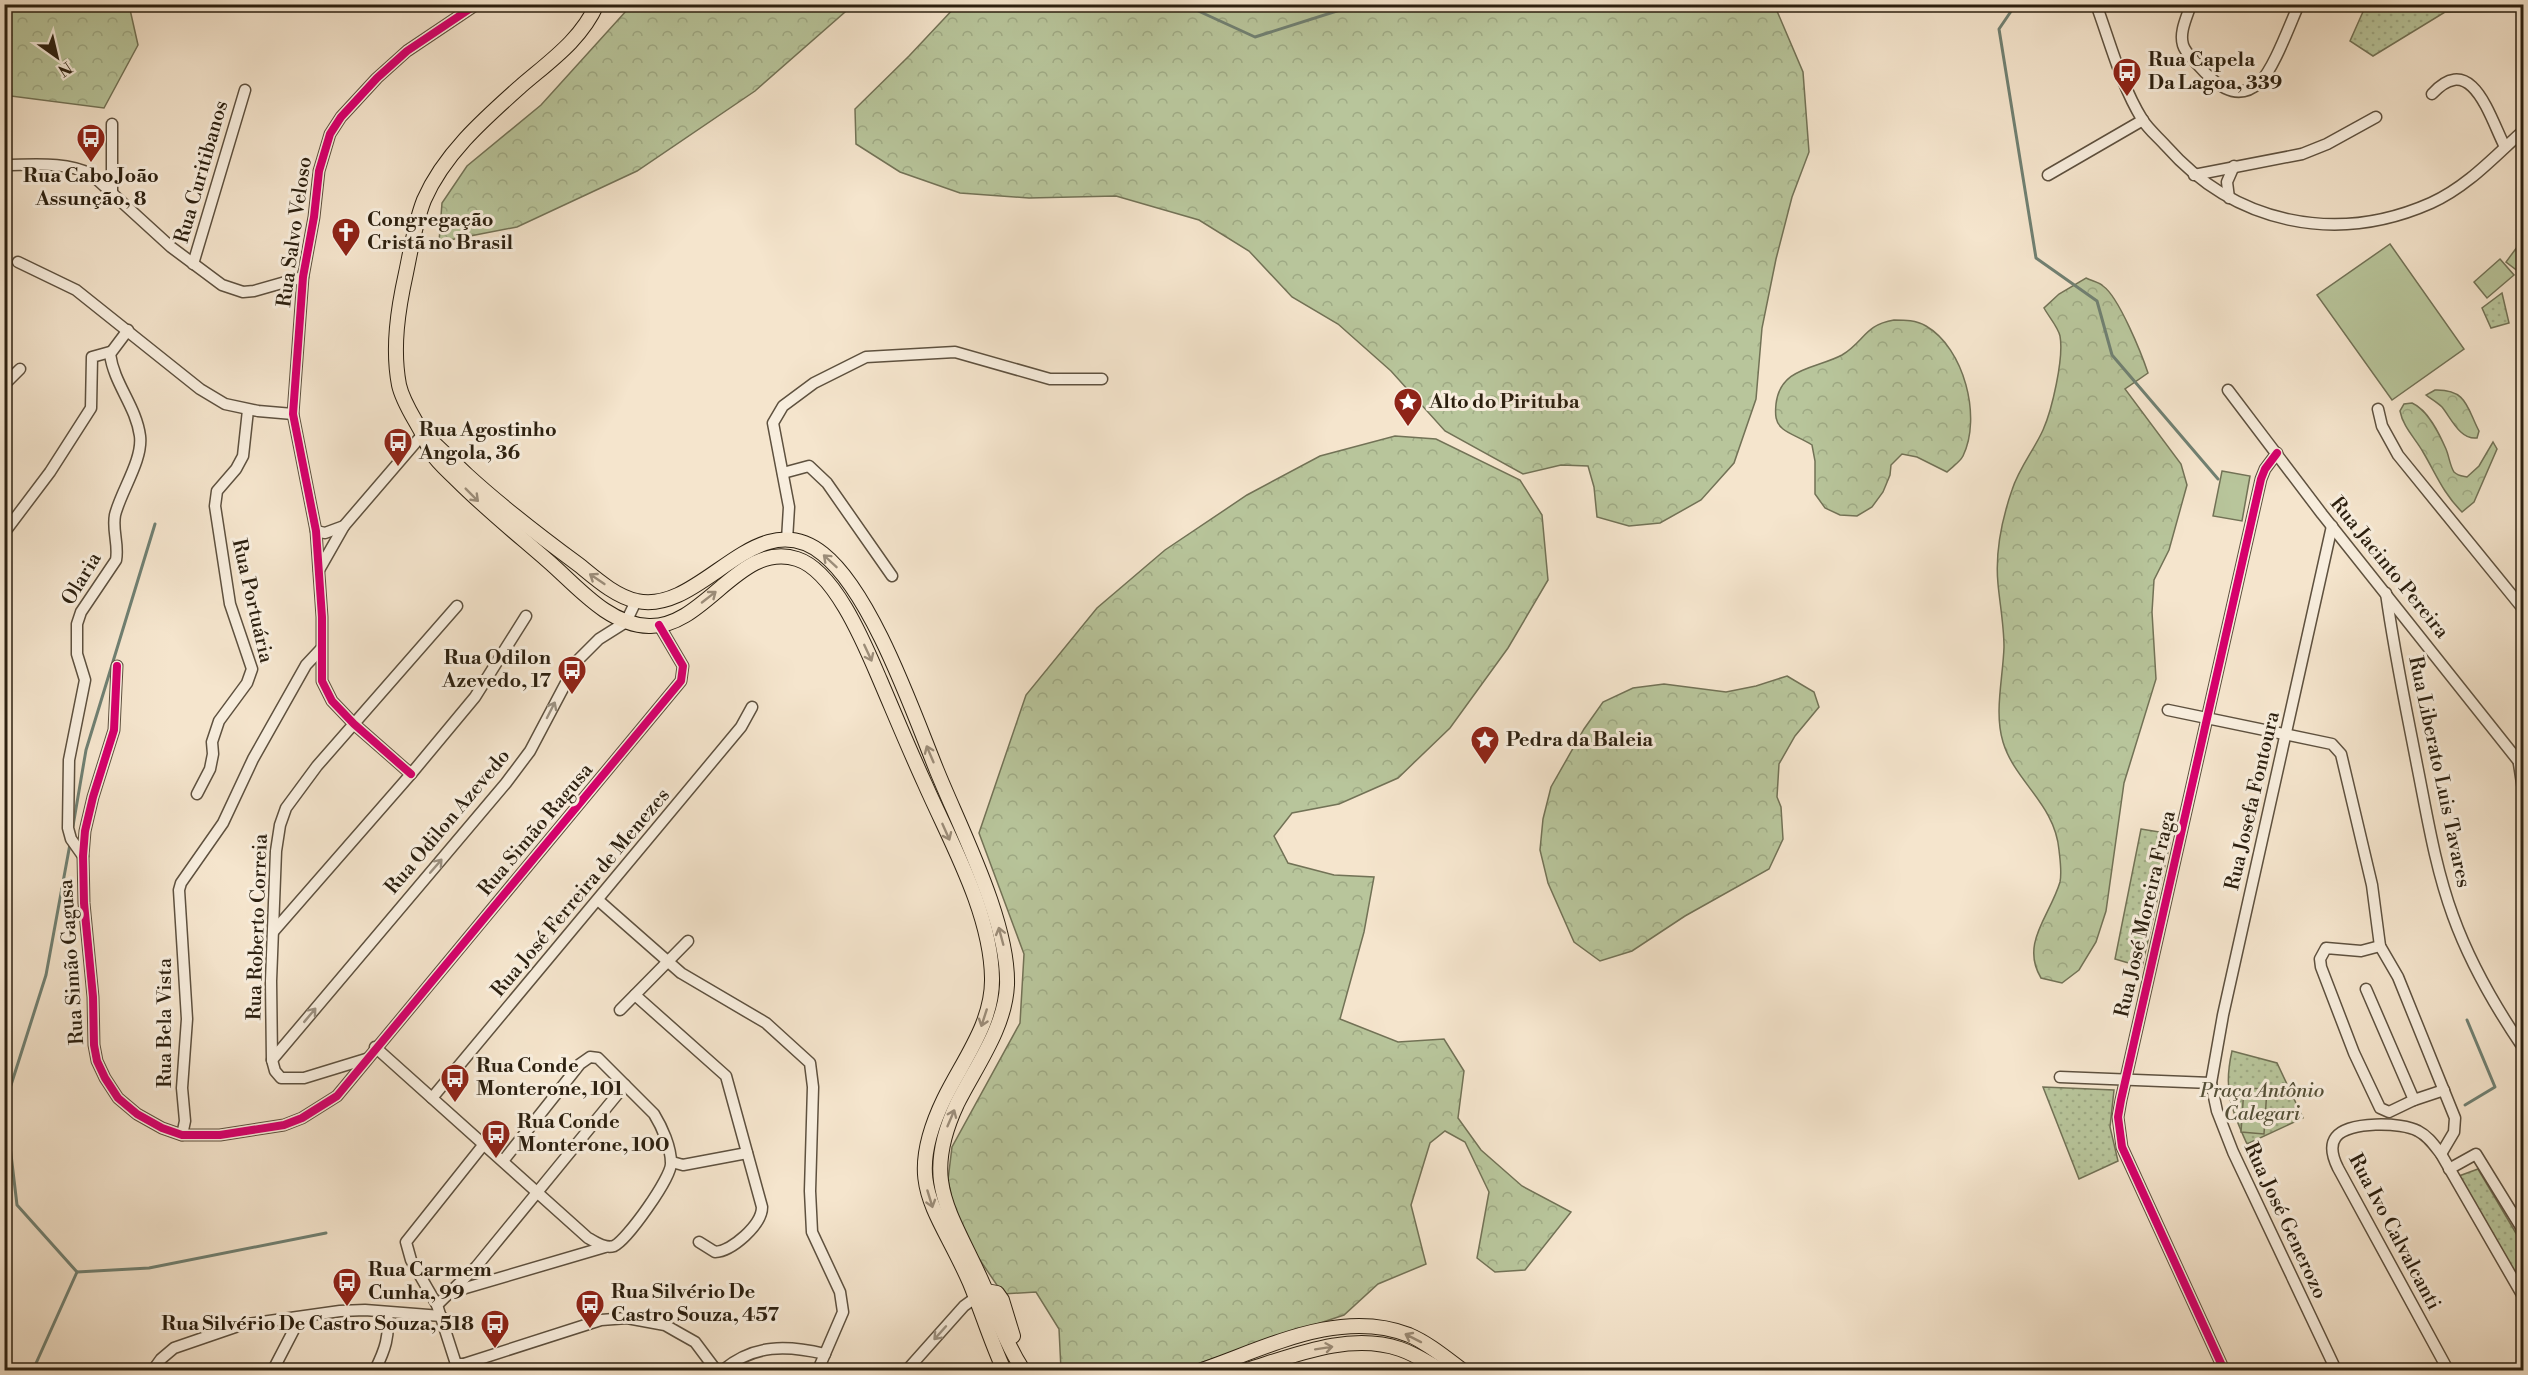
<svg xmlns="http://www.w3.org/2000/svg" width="2528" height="1375" viewBox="0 0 2528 1375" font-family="'Libre Bodoni',serif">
  <defs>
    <pattern id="grass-dots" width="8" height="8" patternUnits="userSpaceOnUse" patternTransform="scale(1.5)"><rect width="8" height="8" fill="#b8c59b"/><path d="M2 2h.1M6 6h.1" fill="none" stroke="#9ea984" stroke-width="1.8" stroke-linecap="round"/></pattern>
    <pattern id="forest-crowns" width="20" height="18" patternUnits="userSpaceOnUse" patternTransform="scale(1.5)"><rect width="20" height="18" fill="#b8c59b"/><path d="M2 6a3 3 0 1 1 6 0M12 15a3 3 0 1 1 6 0" fill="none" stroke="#9ea984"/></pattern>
  </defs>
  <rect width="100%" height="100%" fill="#f5e5cd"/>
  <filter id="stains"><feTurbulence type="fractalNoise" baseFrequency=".00333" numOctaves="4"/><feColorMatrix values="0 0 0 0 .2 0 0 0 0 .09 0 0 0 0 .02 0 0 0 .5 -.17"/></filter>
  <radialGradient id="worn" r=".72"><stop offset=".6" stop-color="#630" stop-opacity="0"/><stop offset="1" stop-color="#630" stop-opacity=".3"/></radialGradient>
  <g fill="url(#grass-dots)" stroke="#727256" stroke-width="1.5">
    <polygon points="2366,5 2520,4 2522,11 2445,12 2373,56 2350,41"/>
    <polygon points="2502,293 2509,323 2491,328 2482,308"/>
    <polygon points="2141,829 2172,834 2142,967 2115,959"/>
    <path d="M 2232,1051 L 2277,1063 L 2303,1118 L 2247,1144 C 2231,1109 2223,1090 2232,1051 Z"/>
    <polygon points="2043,1087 2114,1090 2110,1127 2118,1161 2079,1179"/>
    <polygon points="2478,1169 2523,1245 2523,1286 2459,1176"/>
  </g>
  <g fill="url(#forest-crowns)" stroke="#727256" stroke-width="1.5">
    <polygon points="5,4 129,5 138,45 104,108 11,96 5,100"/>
    <polygon points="1774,4 1803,72 1809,152 1792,197 1776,259 1762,328 1756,399 1734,463 1701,500 1660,523 1629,526 1597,517 1594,487 1588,466 1561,465 1523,474 1445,431 1391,371 1338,324 1292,297 1249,251 1199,220 1116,196 1029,198 960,193 900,172 856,144 855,109 909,56 957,5"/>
    <polygon points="627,5 853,5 755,91 637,171 517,227 439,242 442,203 467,166 541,105 627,10"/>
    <path d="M 2086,278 C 2092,281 2099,282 2103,286 C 2119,297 2142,355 2148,373 L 2125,389 L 2181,464 L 2187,485 L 2169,550 L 2154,580 L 2152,612 L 2156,679 L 2124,783 L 2106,911 L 2096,942 L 2079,970 L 2062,983 L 2041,978 C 2020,943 2050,916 2060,882 C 2062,872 2060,859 2059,850 C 2055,804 2015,782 2003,742 C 1994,713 2003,678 2004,647 C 2004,626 2000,605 1998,584 C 1995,553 2002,519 2012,490 C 2019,468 2034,450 2043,430 C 2052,410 2064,358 2060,336 C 2058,327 2049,317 2044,308 L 2059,294 Z"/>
    <path d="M 1894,320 C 1905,320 1916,320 1926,326 C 1964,348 1982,417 1963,456 C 1960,462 1952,467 1947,472 L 1917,457 L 1902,454 L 1891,465 L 1890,475 L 1883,492 L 1872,507 L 1857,516 L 1840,515 L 1825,508 L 1815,494 L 1815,461 L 1812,445 C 1803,439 1789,434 1783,429 C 1775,423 1775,414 1776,404 C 1780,367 1816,369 1842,355 C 1865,341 1864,325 1894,320 Z"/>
    <path d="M 2435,390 C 2467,389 2467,408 2479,431 L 2477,438 C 2460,440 2451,418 2442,407 C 2437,402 2431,399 2426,395 Z"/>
    <path d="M 2412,403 C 2428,410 2439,433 2446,449 C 2449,456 2450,466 2454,472 C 2458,476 2462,476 2467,477 L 2479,466 L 2493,442 L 2497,449 L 2474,502 L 2462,512 C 2443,493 2436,474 2423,452 C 2415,438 2403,427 2400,411 L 2404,404 Z"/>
    <polygon points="1395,436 1436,439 1520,480 1542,515 1548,580 1508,648 1450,728 1398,778 1339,804 1292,813 1274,836 1288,863 1334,875 1374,877 1364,932 1340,1019 1398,1042 1444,1039 1464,1071 1458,1118 1481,1150 1522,1186 1571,1212 1525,1270 1495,1272 1477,1258 1489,1192 1465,1142 1445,1131 1430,1143 1411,1205 1426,1264 1378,1284 1344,1315 1179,1370 1061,1370 1059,1329 1036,1292 1003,1294 965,1238 954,1210 948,1180 952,1147 1020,1023 1024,954 979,833 1026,695 1097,608 1165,550 1247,495 1320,456"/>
    <polygon points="1787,676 1814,692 1819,707 1795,736 1779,764 1777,797 1781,807 1783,839 1769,869 1685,916 1632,951 1600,961 1574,942 1548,883 1540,850 1543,819 1551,787 1584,729 1603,702 1633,688 1664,684 1726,692 1756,686"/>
  </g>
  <g fill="#b8c59b" stroke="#727256" stroke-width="1.5">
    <polygon points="2523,239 2523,275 2506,262"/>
    <polygon points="2390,244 2464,349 2392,400 2317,295"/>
    <polygon points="2500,259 2514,275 2487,298 2474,282"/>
    <polygon points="2222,471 2250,476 2242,521 2213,516"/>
    <polygon points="2244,1088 2267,1089 2264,1134 2241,1132"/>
  </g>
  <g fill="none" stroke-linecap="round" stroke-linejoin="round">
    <g stroke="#708072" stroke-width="3">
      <polyline points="1183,4 1255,37 1359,4"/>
      <polyline points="2016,4 1999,29 2036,258 2097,301 2112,355 2218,479"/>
      <polyline points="73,826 86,750 155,524"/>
      <polyline points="2465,1105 2495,1087 2467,1020"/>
      <polyline points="77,1272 149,1268 326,1233"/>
      <polyline points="33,1370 77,1272 17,1205 5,1104 46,975 70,844"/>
    </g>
    <g stroke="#5e513f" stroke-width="13">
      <g id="minor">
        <path d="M 2096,4 C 2110,42 2121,85 2142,119 C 2148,129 2158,137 2166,146 C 2235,224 2336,245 2431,203 C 2467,187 2495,156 2524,130"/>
        <path d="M 2191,4 C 2187,17 2179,32 2183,45 C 2185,52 2192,58 2197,64 C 2213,82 2235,104 2259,83 C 2273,71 2290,24 2299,4"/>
        <path d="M 2432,94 C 2472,50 2490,118 2505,147"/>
        <polyline points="112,124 112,192"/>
        <path d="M 4,165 C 32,165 65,161 91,174 L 171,247 L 222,285 L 243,292 L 254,291 L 303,277"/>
        <polyline points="2048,175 2143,120"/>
        <polyline points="2194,175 2302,154 2327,144 2376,117"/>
        <polyline points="2229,198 2227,182 2234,166"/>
        <polyline points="18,262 76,290 200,389 225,404 258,411 293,414"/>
        <polyline points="193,264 245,90"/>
        <polyline points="4,385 20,369"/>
        <polyline points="2228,390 2322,514 2524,768"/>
        <polyline points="2378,409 2382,426 2398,455 2524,610"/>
        <polyline points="783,473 809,466 827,483 892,576"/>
        <polyline points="2332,526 2223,1015 2211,1083 2217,1111 2233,1152 2336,1370"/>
        <polyline points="316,531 325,533 344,526 423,434"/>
        <polyline points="4,533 50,472 91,408 92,357 110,352"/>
        <polyline points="787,540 789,507 773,423 783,406 814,383 866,357 955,352 1050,379 1102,379"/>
        <polyline points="319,570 344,526"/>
        <path d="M 2386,593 C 2394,651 2406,708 2417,765 C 2427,815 2435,867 2453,916 C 2470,963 2496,1008 2524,1049"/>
        <polyline points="117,666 114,730 93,797 85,831 83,856 84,903 93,997 94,1045 97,1061 105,1078 118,1098 137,1114 162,1128 182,1135 220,1135 284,1125 302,1118 337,1096 681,681 683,666 659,625"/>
        <polyline points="2168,710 2332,744 2341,754 2372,885 2380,946 2398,977 2455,1118 2454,1132 2441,1154"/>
        <polyline points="2519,764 2524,796"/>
        <polyline points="411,774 354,724 332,701 322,681 322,617 316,531 293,414 303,277 314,217 319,171 330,134 341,117 377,78 407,51 477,4"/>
        <polyline points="197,794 210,769 213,754 212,742 219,721 247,683 252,669 230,604 215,506 217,491 236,469 243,456 248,410"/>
        <path d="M 83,856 L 71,839 L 68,828 L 69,760 L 85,680 L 77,654 L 77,624 L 81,612 L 116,560 C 119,544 112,531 115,515 C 121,491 143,460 140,436 C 136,406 114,384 110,354 L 128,330"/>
        <polyline points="598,900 681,973 766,1023 810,1063 813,1087 810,1191 812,1232 840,1292 843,1312 818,1370"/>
        <polyline points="273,932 411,774 475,697 526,616"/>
        <polyline points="2380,946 2361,951 2326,948 2320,959 2321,967 2354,1053 2380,1108 2389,1112 2414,1100"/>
        <polyline points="2366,989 2414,1100 2444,1090"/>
        <path d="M 635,995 L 726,1076 L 762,1207 C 762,1225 732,1251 715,1252 L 699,1242"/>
        <polyline points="620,1010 688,941"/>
        <path d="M 375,1047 L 588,1238 C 596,1242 605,1249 614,1246 C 627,1240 672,1177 671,1163 C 671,1147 662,1127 654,1114 L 598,1058 L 590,1057 L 580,1064 L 503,1161"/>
        <polyline points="366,1059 304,1078 281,1078 275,1071 272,1060 271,981 276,851 280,825 286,808 317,766 457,606"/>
        <polyline points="272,1060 506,783 530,751 578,660 599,639 626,622 636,601"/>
        <polyline points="2060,1077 2211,1083"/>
        <polyline points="432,1098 741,727 752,707"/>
        <polyline points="182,1135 185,1121 182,1088 187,1019 179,890 181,883 223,823 253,759 306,665 321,649"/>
        <polyline points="672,1162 683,1165 747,1153"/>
        <polyline points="2449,1169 2476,1154 2524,1232"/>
        <polyline points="452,1292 605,1247"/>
        <polyline points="437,1305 476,1267 625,1085"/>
        <polyline points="456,1364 464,1364 601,1320 627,1318 665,1325 679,1333 695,1342 716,1370"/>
        <polyline points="456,1364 437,1305 411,1260 406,1242 484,1144"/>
        <polyline points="464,1364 487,1370"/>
        <polyline points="153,1370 161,1359 174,1348 241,1325 340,1311 365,1310 441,1316"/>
        <polyline points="273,1370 300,1318"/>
        <path d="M 375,1370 C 385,1350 390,1336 387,1313"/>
        <path d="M 723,1370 C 754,1344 787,1345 825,1354"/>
        <polyline points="907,1370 964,1306 982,1293"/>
        <polyline points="2224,1370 2122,1147 2118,1117 2121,1100 2261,479 2265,469 2277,453"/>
        <path d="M 2448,1370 L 2338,1168 C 2333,1158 2329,1146 2336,1137 C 2348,1121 2402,1122 2418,1131 C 2428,1136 2434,1145 2441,1154 L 2524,1298"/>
      </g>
    </g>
    <g stroke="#2c2010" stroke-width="16">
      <g id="major">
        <path d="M 597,4 C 581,40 550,61 521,86 C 484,119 444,154 424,200 C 415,223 411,249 406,273 C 398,309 392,348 399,385 C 403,403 415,419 423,435 C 424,437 430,451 431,452 C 438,463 448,471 457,480 C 486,509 517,534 548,561 C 577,586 608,625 649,626 C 705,628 740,540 797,559 C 835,571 865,645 880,680 C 895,715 909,749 925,784 C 951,843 991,913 992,978 C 993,1023 963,1060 944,1099 C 902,1186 937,1207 970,1283 C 982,1312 991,1342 1004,1370"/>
        <path d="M 427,437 C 441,449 453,462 467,475 C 502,507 541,537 579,565 C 595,578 616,597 637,601 C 702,615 756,500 823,554 C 872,593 913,712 937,771 C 961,830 1009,922 1007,985 C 1005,1028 976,1066 957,1104 C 923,1177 946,1205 977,1271 C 993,1304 1003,1339 1023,1370"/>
        <polyline points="986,1291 997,1293 1002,1300 1013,1336"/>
        <path d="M 1202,1370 C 1266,1348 1340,1308 1409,1335 C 1428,1343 1446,1358 1462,1370"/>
        <path d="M 1247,1370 C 1295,1355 1350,1332 1400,1349 C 1415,1354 1428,1363 1441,1370"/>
      </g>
    </g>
    <use href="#minor" stroke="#f8eede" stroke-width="10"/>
    <use href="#major" stroke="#f5e5cd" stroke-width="14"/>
    <g stroke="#f8eede" stroke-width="11">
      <g id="cycleway">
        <polyline points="117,666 114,730 93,797 85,831 83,856 84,903 93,997 94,1045 97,1061 105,1078 118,1098 137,1114 162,1128 182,1135 220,1135 284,1125 302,1118 337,1096 681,681 683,666 659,625"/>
        <polyline points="411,774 354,724 332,701 322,681 322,617 316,531 293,414 303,277 314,217 319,171 330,134 341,117 377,78 407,51 477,4"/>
        <polyline points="2224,1370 2122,1147 2118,1117 2121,1100 2261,479 2265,469 2277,453"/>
      </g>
    </g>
    <use href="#cycleway" stroke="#d6006c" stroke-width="8"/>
  </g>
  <defs><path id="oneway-shaft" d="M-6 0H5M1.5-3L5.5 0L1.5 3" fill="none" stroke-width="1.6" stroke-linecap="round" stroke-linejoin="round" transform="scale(1.5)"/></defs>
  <g stroke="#9b8c78">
    <use href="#oneway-shaft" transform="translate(472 495) rotate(45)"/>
    <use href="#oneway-shaft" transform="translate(830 561) rotate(-137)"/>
    <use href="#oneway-shaft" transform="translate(597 579) rotate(-146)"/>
    <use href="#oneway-shaft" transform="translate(709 597) rotate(-38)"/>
    <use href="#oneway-shaft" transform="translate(868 653) rotate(65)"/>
    <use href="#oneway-shaft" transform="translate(930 754) rotate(-113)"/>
    <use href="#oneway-shaft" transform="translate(946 832) rotate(66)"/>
    <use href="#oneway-shaft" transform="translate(1001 936) rotate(-105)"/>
    <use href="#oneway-shaft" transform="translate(984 1018) rotate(108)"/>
    <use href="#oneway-shaft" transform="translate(951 1118) rotate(-67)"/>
    <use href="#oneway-shaft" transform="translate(930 1199) rotate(73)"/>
    <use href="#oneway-shaft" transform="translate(1413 1338) rotate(-153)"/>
    <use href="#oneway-shaft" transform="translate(1324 1348) rotate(-9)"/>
  </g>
  <g stroke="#9c9181">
    <use href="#oneway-shaft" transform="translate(551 710) rotate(-63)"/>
    <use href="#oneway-shaft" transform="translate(436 866) rotate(-49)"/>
    <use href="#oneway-shaft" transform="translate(310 1015) rotate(-50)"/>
    <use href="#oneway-shaft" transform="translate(940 1333) rotate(132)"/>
  </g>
  <defs>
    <g id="bus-pin" transform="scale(1.5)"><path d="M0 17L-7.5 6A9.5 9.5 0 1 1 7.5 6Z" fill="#8f2418" stroke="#f8eede"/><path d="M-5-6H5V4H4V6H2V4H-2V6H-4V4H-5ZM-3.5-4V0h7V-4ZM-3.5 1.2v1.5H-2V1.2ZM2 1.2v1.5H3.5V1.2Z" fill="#fff"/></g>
    <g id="church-pin" transform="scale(1.5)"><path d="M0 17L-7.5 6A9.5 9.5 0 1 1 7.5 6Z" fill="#8f2418" stroke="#f8eede"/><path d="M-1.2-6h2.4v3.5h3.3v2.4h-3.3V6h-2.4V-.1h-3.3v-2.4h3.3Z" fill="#fff"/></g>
    <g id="sight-pin" transform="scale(1.5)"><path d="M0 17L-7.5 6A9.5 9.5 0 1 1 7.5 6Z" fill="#8f2418" stroke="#f8eede"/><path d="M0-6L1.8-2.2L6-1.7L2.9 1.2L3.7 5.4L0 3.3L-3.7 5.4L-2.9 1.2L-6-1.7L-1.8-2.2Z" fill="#fff"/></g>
  </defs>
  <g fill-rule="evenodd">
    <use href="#bus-pin" x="2127" y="72"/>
    <use href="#bus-pin" x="91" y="138"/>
    <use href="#church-pin" x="346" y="232"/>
    <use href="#sight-pin" x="1408" y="402"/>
    <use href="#bus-pin" x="398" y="442"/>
    <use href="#bus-pin" x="572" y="670"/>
    <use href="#sight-pin" x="1485" y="740"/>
    <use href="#bus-pin" x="455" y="1078"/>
    <use href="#bus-pin" x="496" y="1134"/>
    <use href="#bus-pin" x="347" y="1282"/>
    <use href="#bus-pin" x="590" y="1304"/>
    <use href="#bus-pin" x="495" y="1324"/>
  </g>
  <g text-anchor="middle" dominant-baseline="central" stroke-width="6" stroke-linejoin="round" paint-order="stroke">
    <g font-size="20" font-weight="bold" fill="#2c2010" stroke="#f8eede" text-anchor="start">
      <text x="2148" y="60">Rua Capela<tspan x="2148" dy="23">Da Lagoa, 339</tspan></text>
      <text x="91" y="176" text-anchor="middle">Rua Cabo João<tspan x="91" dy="23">Assunção, 8</tspan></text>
      <text x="367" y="220">Congregação<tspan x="367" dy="23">Cristã no Brasil</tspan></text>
      <text x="1429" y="402">Alto do Pirituba</text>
      <text x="419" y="430">Rua Agostinho<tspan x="419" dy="23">Angola, 36</tspan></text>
      <text x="551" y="658" text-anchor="end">Rua Odilon<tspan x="551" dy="23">Azevedo, 17</tspan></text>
      <text x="1506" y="740">Pedra da Baleia</text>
      <text x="476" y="1066">Rua Conde<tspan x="476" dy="23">Monterone, 101</tspan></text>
      <text x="517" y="1122">Rua Conde<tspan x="517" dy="23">Monterone, 100</tspan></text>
      <text x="368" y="1270">Rua Carmem<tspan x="368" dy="23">Cunha, 99</tspan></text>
      <text x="611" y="1292">Rua Silvério De<tspan x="611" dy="23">Castro Souza, 457</tspan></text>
      <text x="474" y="1324" text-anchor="end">Rua Silvério De Castro Souza, 518</text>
    </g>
    <g font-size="20" fill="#2c2010" stroke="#f8eede">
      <text transform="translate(202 172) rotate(-74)">Rua Curitibanos</text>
      <text transform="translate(295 232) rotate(-82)">Rua Salvo Veloso</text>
      <text transform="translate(2389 568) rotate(51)">Rua Jacinto Pereira</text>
      <text transform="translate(82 579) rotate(-59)">Olaria</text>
      <text transform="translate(252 601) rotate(77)">Rua Portuária</text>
      <text transform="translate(2439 772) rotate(78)">Rua Liberato Luis Tavares</text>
      <text transform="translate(2253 801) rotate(-77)">Rua Josefa Fontoura</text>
      <text transform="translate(448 822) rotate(-50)">Rua Odilon Azevedo</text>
      <text transform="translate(536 830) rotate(-50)">Rua Simão Ragusa</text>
      <text transform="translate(581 893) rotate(-50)">Rua José Ferreira de Menezes</text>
      <text transform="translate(2146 914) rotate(-77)">Rua José Moreira Fraga</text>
      <text transform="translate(258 927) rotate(-88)">Rua Roberto Correia</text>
      <text transform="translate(72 962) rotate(-94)">Rua Simão Gagusa</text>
      <text transform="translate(165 1023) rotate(-90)">Rua Bela Vista</text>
      <text transform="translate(2285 1221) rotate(65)">Rua José Generozo</text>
      <text transform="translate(2394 1232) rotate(62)">Rua Ivo Calvalcanti</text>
    </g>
    <g font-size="20" font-style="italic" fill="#56523a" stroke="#f8eede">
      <text x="2262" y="1091">Praça Antônio<tspan x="2262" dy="23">Calegari</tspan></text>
    </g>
  </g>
  <rect width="2528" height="1375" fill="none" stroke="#f5e5cd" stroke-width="24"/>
  <rect x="6" y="6" width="2516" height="1363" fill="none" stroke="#2c2010" stroke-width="3"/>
  <rect x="12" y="12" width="2504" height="1351" fill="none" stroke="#2c2010" stroke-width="1.5"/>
  <g transform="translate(57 57) rotate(146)" stroke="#f8eede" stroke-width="4.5" paint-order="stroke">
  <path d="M0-4.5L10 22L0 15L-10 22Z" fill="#2c2010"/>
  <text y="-9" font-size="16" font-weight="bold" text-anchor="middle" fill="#2c2010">N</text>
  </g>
  <rect width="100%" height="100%" filter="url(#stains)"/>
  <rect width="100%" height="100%" fill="url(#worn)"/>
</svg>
